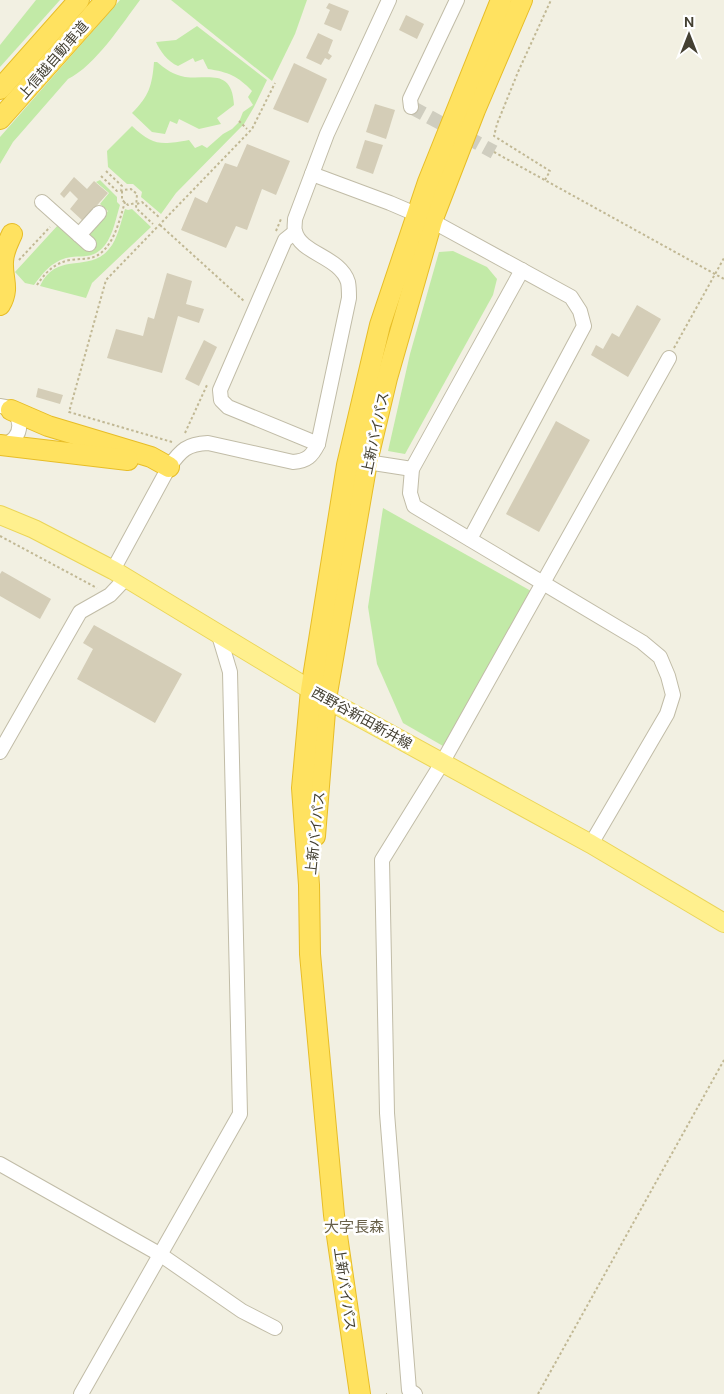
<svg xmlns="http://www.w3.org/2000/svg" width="724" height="1394" viewBox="0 0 724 1394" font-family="'DM Sans','Noto Sans JP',sans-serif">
  <rect width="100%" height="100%" fill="#f2f0e2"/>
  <g fill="#c2eaa7">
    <polygon points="36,0 60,0 0,67 0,45"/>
    <path d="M 120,0 L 140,0 C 122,24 95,66 68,79 L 13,142 L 0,164 L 0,137 Z"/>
    <polygon points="171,0 307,0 295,34 272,81"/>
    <path d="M 197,26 L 267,80 L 254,107 L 244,124 L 176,193 L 161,214 L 141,197 L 142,192 L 133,184 L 127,184 L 108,167 L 107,151 L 132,126 C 153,146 161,145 189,140 L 195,148 L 202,145 L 207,148 L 223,134 L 232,129 L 239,122 L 243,112 L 253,105 L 248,97 L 252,91 C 238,76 228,72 208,69 L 203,59 L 195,62 L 193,58 L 178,66 C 168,62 160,51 156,42 L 176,40 Z"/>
    <path d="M 154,62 L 157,62 C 165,69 174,75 185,77 C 209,80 232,68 234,105 L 217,118 L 221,124 L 199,129 L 179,119 L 177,124 L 170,121 L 165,134 L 152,132 L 132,113 C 149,96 152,86 154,62 Z"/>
    <path d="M 100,180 L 117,197 L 117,202 L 120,205 C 116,218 113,235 105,245 C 92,261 82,254 66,258 C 50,263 43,273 34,285 L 25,283 L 15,272 L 59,224 L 86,235 L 108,211 L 100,204 L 109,193 L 96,182 Z"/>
    <path d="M 125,209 L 128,210 L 132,209 L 151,227 L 92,283 L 86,298 L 40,286 C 57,250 89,274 109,249 C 118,239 121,221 125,209 Z"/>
    <polygon points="453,251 487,267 497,279 493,295 405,454 388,451 410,354 439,252"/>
    <polygon points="383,508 531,591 443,746 403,723 377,664 368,607"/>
  </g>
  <g fill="#d4cdb7">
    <polygon points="329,3 349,11 341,31 324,24 330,10 326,8"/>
    <polygon points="406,15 424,24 417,39 399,30"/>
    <polygon points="318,33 333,40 328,53 332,56 329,60 325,58 321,65 306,58"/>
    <polygon points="294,63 327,79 308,123 273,109"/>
    <polygon points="375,104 395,110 386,139 366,132"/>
    <polygon points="365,140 383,145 373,174 356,168"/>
    <polygon points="247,144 290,161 276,195 262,189 247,230 236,226 226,248 181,230 195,197 207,203 225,163 237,167"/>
    <polygon points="74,177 87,189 94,181 108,193 83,221 70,209 78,199 70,191 64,198 60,194"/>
    <polygon points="167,273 192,281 186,304 204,309 199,323 178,316 162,373 107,358 116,329 143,336 148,317 154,319"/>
    <polygon points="637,305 661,319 628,377 591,355 596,345 603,349 612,333 619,337"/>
    <polygon points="204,340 217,347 199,386 185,379"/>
    <polygon points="38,388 63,395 60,404 36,397"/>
    <polygon points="556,421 590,440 539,532 506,514"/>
    <polygon points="2,571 51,599 40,619 0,596 0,574"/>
    <polygon points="94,625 182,674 155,723 77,679 93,649 83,643"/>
  </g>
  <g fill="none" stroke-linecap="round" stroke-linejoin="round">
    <polyline stroke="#cfcdbf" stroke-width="14" stroke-dasharray="14 7" stroke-linecap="butt" points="411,107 494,152"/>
    <g stroke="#c1bca7" stroke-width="16">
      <g id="minor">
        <polyline points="411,107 410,99 457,0"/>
        <polyline points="312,174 390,203 432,221 571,297 580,311 584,326 470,539"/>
        <polyline points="42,202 89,244"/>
        <polyline points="295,232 285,240 220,390 221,400 228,407 318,444"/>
        <polyline points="79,235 99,213"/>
        <polyline points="522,270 412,469 410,493 414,506 642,642 660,657 668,676 673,695 667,714 591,844"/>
        <path d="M 0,406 C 25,409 26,441 1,445"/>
        <polyline points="367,462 412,469"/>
        <path d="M 113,570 L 169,467 C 181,450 187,444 208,443 L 293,462 C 307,461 312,456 318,444 L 349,298 C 349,293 349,287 348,282 C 340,256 300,254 295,231 C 294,228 295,223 295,219 L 327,134 L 389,0"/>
        <polyline points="0,752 80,612 110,595 126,578"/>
        <polyline points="0,1164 161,1255 242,1311 275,1328"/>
        <polyline points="81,1394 240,1114 230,672 218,632"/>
        <polyline points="415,1394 409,1390 387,1113 382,860 442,763 669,358"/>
      </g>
    </g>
    <g stroke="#ebd557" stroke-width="20">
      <polyline id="major" points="0,515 34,529 113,570 326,699 591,844 724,923"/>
    </g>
    <g stroke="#e7bd27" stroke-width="22">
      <g id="highway">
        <polyline points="0,89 79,0"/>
        <polyline points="0,119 106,0"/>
        <path d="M 0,305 C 10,288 2,279 3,262 C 3,252 8,243 12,234"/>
        <polyline points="11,410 48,426 151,457 169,467"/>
        <polyline points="0,445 128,460"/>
        <polyline points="315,836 326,699 367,462 387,378 432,221 475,110 522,0"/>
        <polyline points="360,1394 334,1215 310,954 309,885 302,788 311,690 347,465 380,325 428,182 501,0"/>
      </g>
    </g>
    <g stroke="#c1b894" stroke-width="2" stroke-dasharray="2.5 2.5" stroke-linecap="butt">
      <polyline points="239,121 247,129"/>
      <polyline points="494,152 724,279"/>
      <polyline points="106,171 122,186 121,189"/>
      <polyline points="101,176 117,191 131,189 137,194 136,208 153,224"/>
      <polyline points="545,180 550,171 494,136 497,124 518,72 551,0"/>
      <polyline points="122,191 122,200 128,205 135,203"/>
      <polyline points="137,204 142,202 159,217"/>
      <polyline points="160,225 245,302"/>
      <polyline points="276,231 281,219"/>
      <polyline points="19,260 50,227"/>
      <path d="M 37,285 C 45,273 54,263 70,260 C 83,258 95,261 105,249 C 116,237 120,218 125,202"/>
      <polyline points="674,348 724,258"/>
      <polyline points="185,433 207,385"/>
      <polyline points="172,442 69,412 106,280 252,129 275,83"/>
      <polyline points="0,536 97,588"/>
      <polyline points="386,1394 387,1394"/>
      <polyline points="538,1394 724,1060"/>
    </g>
    <use href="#minor" stroke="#fff" stroke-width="14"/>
    <use href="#major" stroke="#fff08e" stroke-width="18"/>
    <use href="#highway" stroke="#ffe260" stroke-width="20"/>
  </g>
  <g text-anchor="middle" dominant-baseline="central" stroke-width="5" stroke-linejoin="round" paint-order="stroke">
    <g font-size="14" fill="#444032" stroke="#fff">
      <text transform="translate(53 60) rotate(-49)">上信越自動車道</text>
      <text transform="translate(375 433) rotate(-78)">上新バイパス</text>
      <text transform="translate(362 718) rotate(29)">西野谷新田新井線</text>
      <text transform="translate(315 833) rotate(-84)">上新バイパス</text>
      <text transform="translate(345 1289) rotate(82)">上新バイパス</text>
    </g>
    <g font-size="15" fill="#686049" stroke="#fff">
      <text x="354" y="1227">大字長森</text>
    </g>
  </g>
  <g transform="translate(689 35)" stroke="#ffffff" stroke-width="4" paint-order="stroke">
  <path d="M0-4L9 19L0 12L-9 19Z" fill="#444032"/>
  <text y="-8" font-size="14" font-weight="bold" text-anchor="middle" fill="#444032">N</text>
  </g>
</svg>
